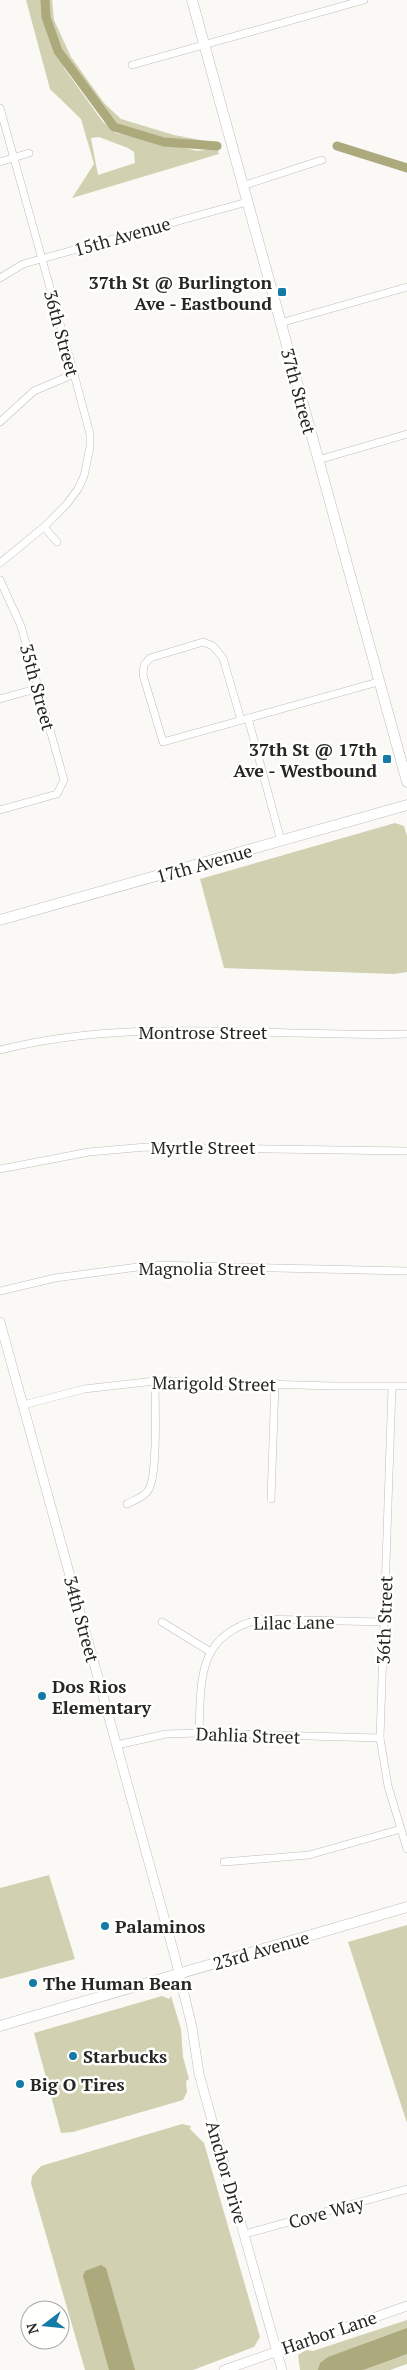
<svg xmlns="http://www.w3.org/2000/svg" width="407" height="2370" viewBox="0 0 407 2370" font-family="'PT Serif',serif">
  <rect width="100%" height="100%" fill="#faf9f5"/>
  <g fill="#d1d1b2" fill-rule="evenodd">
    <path d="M 26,0 L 42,0 L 42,10 L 64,68 L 103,122 L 116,133 L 198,151 L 217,148 L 219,154 L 72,198 L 94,164 L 81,119 L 50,89 ZM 99,137 L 128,148 L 134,152 L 135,163 L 98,175 L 91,138 Z"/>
    <polygon points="47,0 52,0 54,20 71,57 104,103 121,119 174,135 216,143 165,140 116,124 61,50 49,17"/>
    <polygon points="395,823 404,826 407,836 407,972 394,974 224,968 200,879"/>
    <polygon points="49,1875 75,1959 0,1979 0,1888"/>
    <polygon points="407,1925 407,2123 348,1942"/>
    <polygon points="162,1996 169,1999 171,1996 181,2029 183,2057 189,2079 186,2081 187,2092 183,2100 73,2132 61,2133 34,2033"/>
    <polygon points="182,2124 191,2126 190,2129 204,2143 260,2337 254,2347 193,2370 85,2370 31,2183 32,2176 41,2166"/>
    <polygon points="407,2320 407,2364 390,2370 300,2370 298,2355 306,2350 313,2351"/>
  </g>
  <g fill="#acaa7c">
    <polygon points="101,2265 106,2268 135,2370 109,2370 83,2276 85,2271"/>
    <polygon points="407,2328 407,2354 363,2370 318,2370 320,2363 328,2357"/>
  </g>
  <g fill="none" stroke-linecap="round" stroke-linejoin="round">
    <g stroke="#acaa7c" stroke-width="9">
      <polyline points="45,0 46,17 58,51 114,127 164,142 217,146"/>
      <polyline points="337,146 407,168"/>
    </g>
    <g stroke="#bebeba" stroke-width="8">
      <g id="minor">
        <polyline points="132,65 364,0"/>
        <polyline points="0,108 74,374 90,434 90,447 84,476 78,489 66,505 44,527 0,563"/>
        <polyline points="0,162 29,153"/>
        <polyline points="242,186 322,160"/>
        <polyline points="0,278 23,264 247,202"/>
        <polyline points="280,323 407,287"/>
        <polyline points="0,422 34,391 74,374"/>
        <polyline points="318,460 407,434"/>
        <polyline points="44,527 57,542"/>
        <polyline points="0,580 21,626 64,780 57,794 0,810"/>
        <polyline points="0,699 39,688"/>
        <polyline points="248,718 281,841"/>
        <polyline points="241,720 223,658 213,646 203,642 150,658 144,665 143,675 163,742 378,682"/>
        <path d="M 0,1050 C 134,1016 271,1038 407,1034"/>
        <polyline points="0,1169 89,1152 146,1147 407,1151"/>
        <polyline points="0,1291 55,1278 153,1265 407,1271"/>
        <polyline points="392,1387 380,1738 388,1786 407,1849"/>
        <polyline points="23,1405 84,1389 155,1381 334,1386 407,1386"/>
        <polyline points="271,1499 275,1383"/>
        <path d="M 127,1504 C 134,1500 145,1497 149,1489 C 158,1473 155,1402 155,1381"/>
        <polyline points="162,1622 209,1651"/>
        <path d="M 199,1733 C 201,1678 197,1634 261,1619 L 383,1622"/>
        <polyline points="117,1745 166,1734 199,1733 380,1738"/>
        <polyline points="224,1862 309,1855 401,1829"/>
        <polyline points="245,2234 407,2189"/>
      </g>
    </g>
    <g stroke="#bebeba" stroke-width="10">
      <g id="tertiary">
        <polyline points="0,1322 175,1957 192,2027 199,2074 282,2370"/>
        <polyline points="224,2370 407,2306"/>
      </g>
    </g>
    <g stroke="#bebeba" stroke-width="11">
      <g id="secondary">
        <polyline points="192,0 407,782"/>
        <polyline points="0,920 407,805"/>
        <polyline points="0,2026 407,1907"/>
      </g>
    </g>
    <use href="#minor" stroke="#fff" stroke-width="7"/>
    <use href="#tertiary" stroke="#fff" stroke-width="9"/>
    <use href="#secondary" stroke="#fff" stroke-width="10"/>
  </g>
  <g fill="#147ba6" stroke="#fffffe" stroke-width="2">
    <rect x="277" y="287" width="10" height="10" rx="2.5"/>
    <rect x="382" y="754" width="10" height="10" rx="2.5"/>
    <circle cx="42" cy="1696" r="5"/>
    <circle cx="105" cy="1926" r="5"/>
    <circle cx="33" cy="1983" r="5"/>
    <circle cx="73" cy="2056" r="5"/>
    <circle cx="20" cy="2084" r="5"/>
  </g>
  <g text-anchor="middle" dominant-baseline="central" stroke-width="5" stroke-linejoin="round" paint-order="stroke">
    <g font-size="18" fill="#262624" stroke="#fffffe">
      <text transform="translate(122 236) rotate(-16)">15th Avenue</text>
      <text transform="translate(62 333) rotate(75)">36th Street</text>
      <text transform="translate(299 391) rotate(75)">37th Street</text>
      <text transform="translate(38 687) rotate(75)">35th Street</text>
      <text transform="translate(204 863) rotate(-16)">17th Avenue</text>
      <text x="203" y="1032">Montrose Street</text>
      <text x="203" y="1147">Myrtle Street</text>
      <text x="202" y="1268">Magnolia Street</text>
      <text transform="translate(214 1383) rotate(1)">Marigold Street</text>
      <text transform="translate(82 1619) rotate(75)">34th Street</text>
      <text transform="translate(384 1620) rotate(-88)">36th Street</text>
      <text transform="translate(294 1622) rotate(-1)">Lilac Lane</text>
      <text transform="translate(248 1735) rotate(2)">Dahlia Street</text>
      <text transform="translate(261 1950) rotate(-16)">23rd Avenue</text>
      <text transform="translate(227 2172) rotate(74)">Anchor Drive</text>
      <text transform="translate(326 2212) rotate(-15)">Cove Way</text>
      <text transform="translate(329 2332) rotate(-19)">Harbor Lane</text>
    </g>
    <g font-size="18" font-weight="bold" fill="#262624" stroke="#fffffe" text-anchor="start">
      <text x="272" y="282" text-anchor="end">37th St @ Burlington<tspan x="272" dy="21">Ave - Eastbound</tspan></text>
      <text x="377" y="749" text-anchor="end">37th St @ 17th<tspan x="377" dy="21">Ave - Westbound</tspan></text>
      <text x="52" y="1686">Dos Rios<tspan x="52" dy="21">Elementary</tspan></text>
      <text x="115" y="1926">Palaminos</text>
      <text x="43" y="1983">The Human Bean</text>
      <text x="83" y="2056">Starbucks</text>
      <text x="30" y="2084">Big O Tires</text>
    </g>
  </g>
  <g transform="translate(45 2325) rotate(254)"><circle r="24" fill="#fffffe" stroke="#a8a8a7"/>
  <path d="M0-4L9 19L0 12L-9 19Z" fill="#147ba6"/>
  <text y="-8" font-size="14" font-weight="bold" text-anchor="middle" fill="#262624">N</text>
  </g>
</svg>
